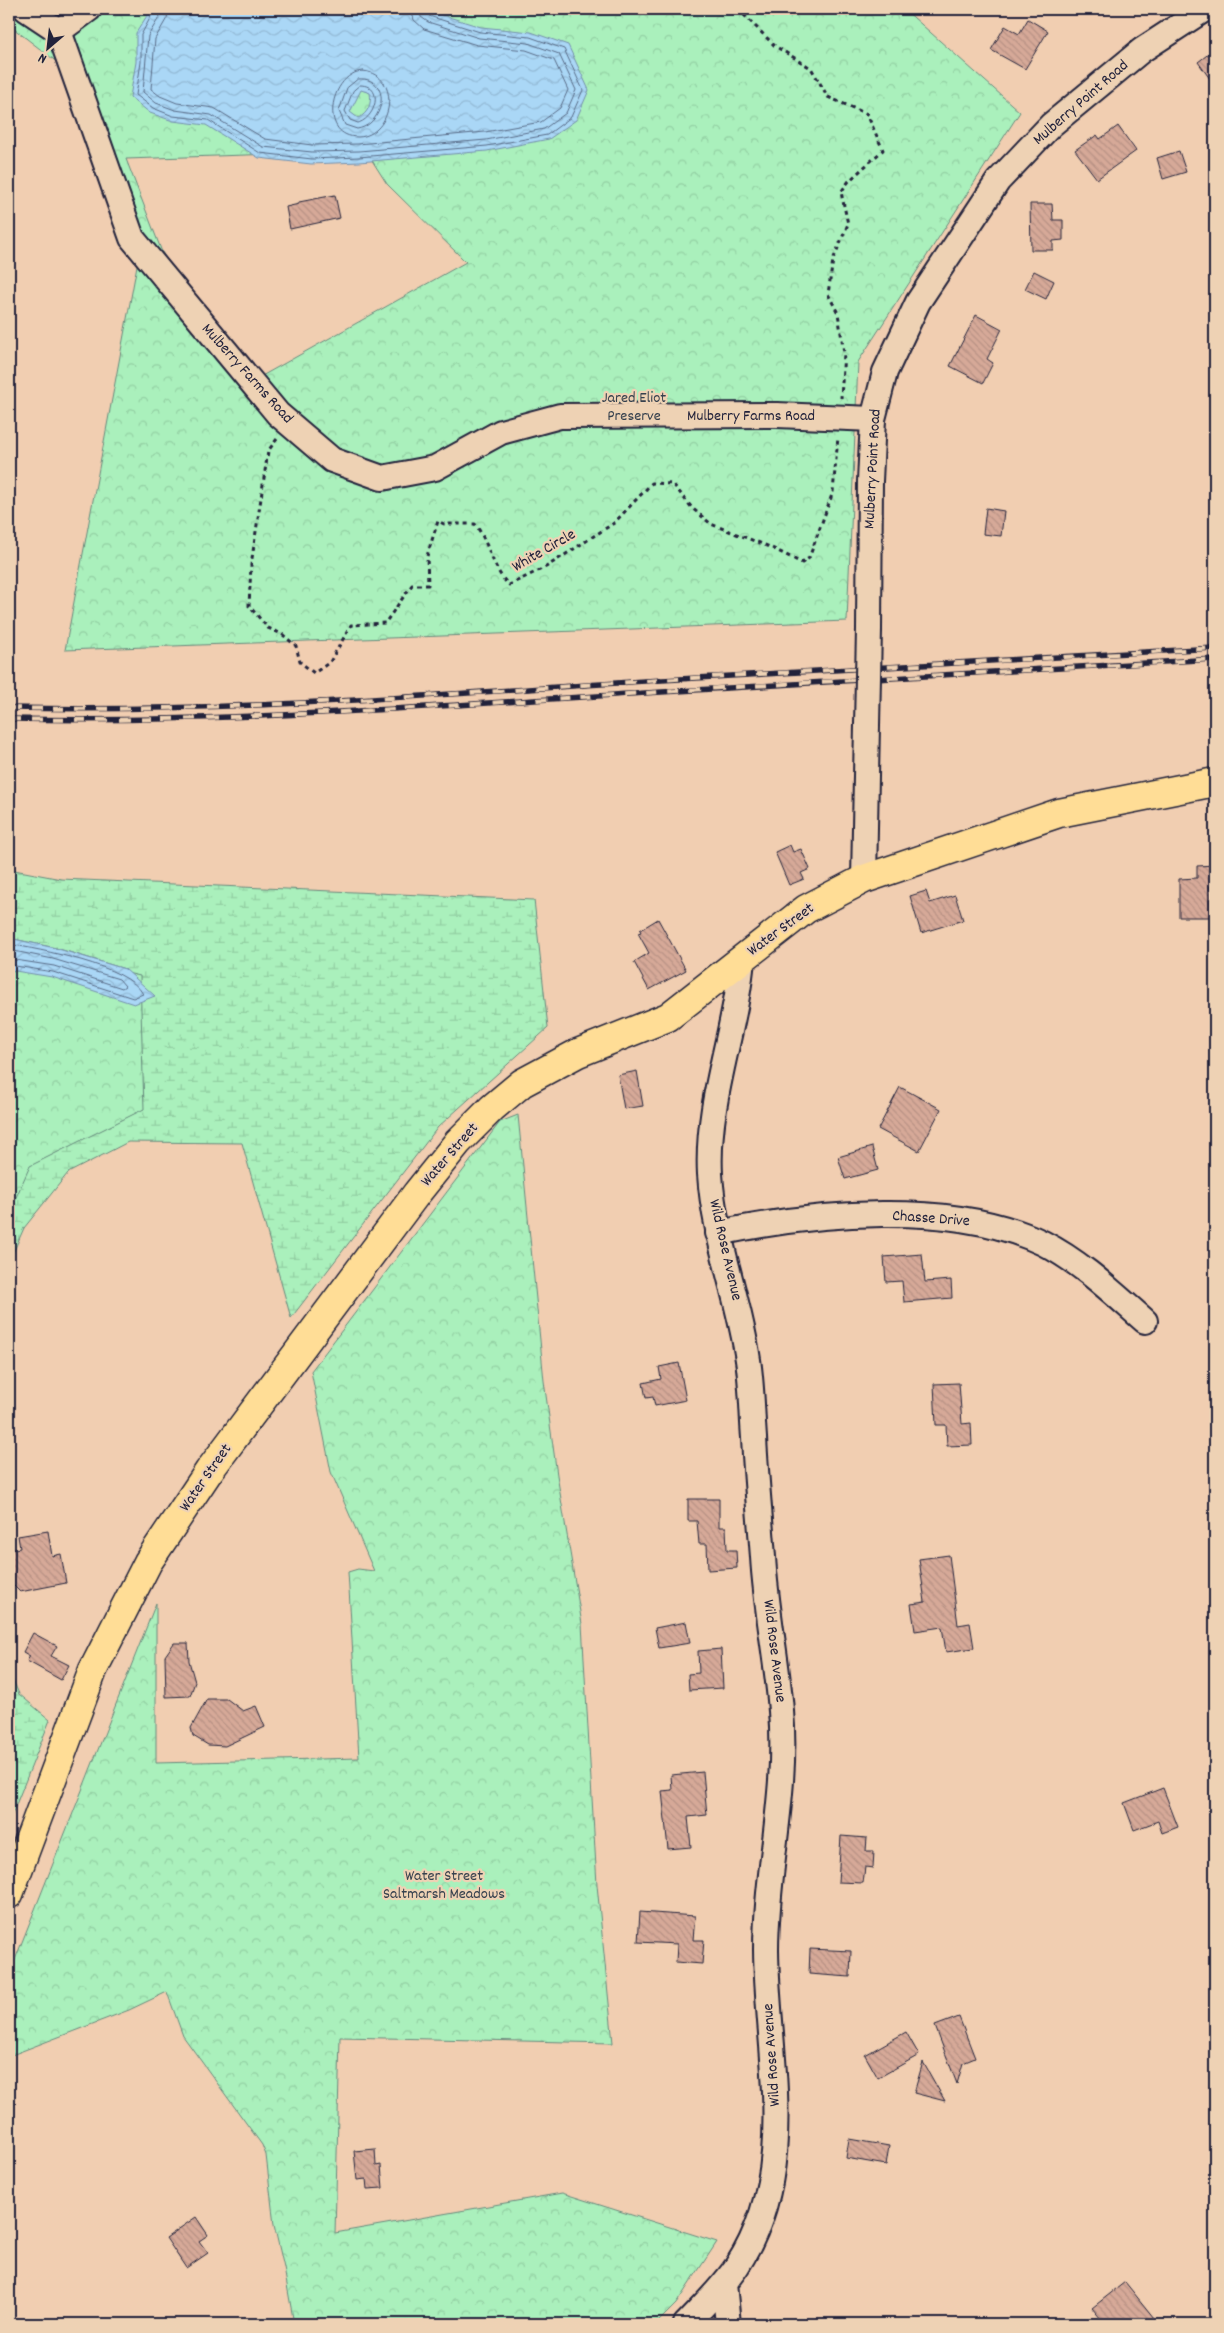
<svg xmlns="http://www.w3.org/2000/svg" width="1224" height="2333" viewBox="0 0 1224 2333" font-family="Dekko,sans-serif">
  <defs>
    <pattern id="wetland-marsh" width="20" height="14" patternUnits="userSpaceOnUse" patternTransform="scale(1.25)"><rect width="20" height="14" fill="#aaf0bc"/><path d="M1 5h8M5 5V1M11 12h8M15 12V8" fill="none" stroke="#92cea2"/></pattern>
    <pattern id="park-crowns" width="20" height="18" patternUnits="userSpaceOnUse" patternTransform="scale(1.25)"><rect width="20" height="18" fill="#aaf0bc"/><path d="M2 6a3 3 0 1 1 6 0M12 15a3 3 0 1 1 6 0" fill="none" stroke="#92cea2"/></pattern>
    <pattern id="water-waves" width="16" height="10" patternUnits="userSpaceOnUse" patternTransform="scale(1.25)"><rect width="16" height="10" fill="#aad7f6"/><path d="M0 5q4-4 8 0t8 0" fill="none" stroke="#92b8d4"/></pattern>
    <pattern id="building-back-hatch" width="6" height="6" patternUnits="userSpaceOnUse" patternTransform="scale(1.25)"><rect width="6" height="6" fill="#d6a998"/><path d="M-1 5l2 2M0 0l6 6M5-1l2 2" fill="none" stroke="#b79184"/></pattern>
  </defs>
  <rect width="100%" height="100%" fill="#f1ceb1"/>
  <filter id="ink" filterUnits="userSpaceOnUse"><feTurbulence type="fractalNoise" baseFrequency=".02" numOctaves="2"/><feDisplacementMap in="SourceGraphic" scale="10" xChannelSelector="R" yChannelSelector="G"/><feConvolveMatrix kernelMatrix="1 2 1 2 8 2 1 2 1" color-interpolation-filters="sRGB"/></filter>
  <g filter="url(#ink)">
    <g fill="url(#wetland-marsh)" stroke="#66897c">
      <polygon points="9,869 61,879 534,900 548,1028 438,1127 291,1318 242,1143 128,1142 68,1173 24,1228 9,1262 9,970 125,969 56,948 9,938"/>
      <polygon points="9,1671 19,1694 50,1720 9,1822"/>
    </g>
    <g fill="url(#park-crowns)" stroke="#66897c" fill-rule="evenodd">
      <path d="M 9,9 L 44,9 L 51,12 L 58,9 L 904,9 L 1020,112 L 858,362 L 847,621 L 65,650 L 138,260 L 62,66 L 9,25 ZM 366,151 L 387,184 L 466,262 L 260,377 L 190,298 L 162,252 L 126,159 Z"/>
      <polygon points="9,946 140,976 144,1109 30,1166 9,1213"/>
      <polygon points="518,1115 544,1381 557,1475 582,1624 597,1885 613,2043 340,2037 335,2233 562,2193 717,2242 676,2304 656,2324 294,2324 284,2268 274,2225 266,2155 262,2145 183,2036 167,1992 129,2010 9,2056 9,1975 156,1603 156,1763 359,1758 348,1572 358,1569 374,1571 331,1472 311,1371 500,1122"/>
    </g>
    <g fill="url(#water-waves)" stroke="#748fab" fill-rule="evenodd">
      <path d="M 154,9 L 423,9 L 481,27 L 531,32 L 568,45 L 589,90 L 576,120 L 549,139 L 487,151 L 359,162 L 311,164 L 259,158 L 206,125 L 173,121 L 150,113 L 130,97 L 136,62 L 136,33 L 150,11 ZM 361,90 L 370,93 C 372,103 368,114 358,118 L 350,112 Z"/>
      <polygon points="9,938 55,948 125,969 155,996 134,1004 52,977 9,970"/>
    </g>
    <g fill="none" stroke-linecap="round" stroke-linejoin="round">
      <g stroke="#586a86" stroke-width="1">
        <polyline points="155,9 141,35 141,62 136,95 153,108 173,116 208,120 260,153 312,159 359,157 487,146 547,135 571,117 583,90 564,49 530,37 480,32 429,16 425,9"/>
        <polyline points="161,9 160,16 148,36 143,92 156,103 175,110 211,115 263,147 312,152 359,151 486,140 544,129 566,113 576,90 559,54 528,43 479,38 428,22 421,17 419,9"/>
        <polyline points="169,9 167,18 155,39 151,89 160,96 177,103 214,108 265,139 312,145 358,144 485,132 541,122 560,108 568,90 554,60 526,50 477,45 424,29 414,20 411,9"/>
        <path d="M 363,71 C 403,75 393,136 358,137 C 317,137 331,72 363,71 Z"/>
        <path d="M 358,79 C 393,76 385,125 357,129 L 345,125 L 339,111 L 347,88 Z"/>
        <path d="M 360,85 C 385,85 376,118 358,123 L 350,120 L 345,111 L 353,91 Z"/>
        <path d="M 9,944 C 40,950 128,965 143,994 L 133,998 L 53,972 L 9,965"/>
        <polyline points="9,950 53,959 119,979 125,986 122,988 54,966 9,959"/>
      </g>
    </g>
    <g fill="url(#building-back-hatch)" stroke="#22223b">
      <polygon points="1028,19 1048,31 1025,69 991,50 1005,26 1019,34"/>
      <polygon points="1215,49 1215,86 1198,62"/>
      <polygon points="1118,126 1136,151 1097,179 1075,150 1097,135 1100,139"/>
      <polygon points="1179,151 1186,172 1163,179 1157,158"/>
      <polygon points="335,195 340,218 290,229 286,207 299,204 299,202"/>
      <polygon points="1030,204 1052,204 1053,220 1063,220 1063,240 1053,241 1053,250 1031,250"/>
      <polygon points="1034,271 1054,281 1046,299 1025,289"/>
      <polygon points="976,315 1002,329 987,359 993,363 983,383 950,366"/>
      <polygon points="986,508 1004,511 1001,536 983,534"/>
      <polygon points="790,845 793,852 801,849 810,869 801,873 804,879 789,885 775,852"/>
      <polygon points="1215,865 1215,886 1210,886 1211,917 1179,917 1179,879 1197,878 1197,866"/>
      <polygon points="926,891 930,903 955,895 963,920 921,933 910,896"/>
      <polygon points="658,919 686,970 649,990 634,962 649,953 638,933 641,932 640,930"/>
      <polygon points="637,1071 643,1106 624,1109 618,1075"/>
      <polygon points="900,1087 941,1109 919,1151 878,1129"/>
      <polygon points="872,1147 878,1170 845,1179 838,1157"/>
      <polygon points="922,1254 925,1282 951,1280 952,1298 904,1302 902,1281 886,1282 884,1257"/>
      <polygon points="679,1363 686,1400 655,1406 653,1397 646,1398 643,1383 661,1379 659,1367"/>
      <polygon points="959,1383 962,1424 971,1423 972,1445 947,1446 946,1425 936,1425 934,1384"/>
      <polygon points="688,1499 719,1499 719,1527 726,1527 727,1550 736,1550 737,1568 708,1570 707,1544 699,1544 697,1521 688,1521"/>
      <polygon points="48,1531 52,1556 61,1554 66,1583 20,1592 9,1581 9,1550 20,1548 18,1536"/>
      <polygon points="949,1555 958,1625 970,1623 974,1648 946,1652 942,1627 915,1631 911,1604 925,1602 919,1559"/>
      <polygon points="686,1622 690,1643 659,1648 655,1628"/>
      <polygon points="33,1633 57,1646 51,1656 69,1665 61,1680 27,1661 30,1656 23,1652"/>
      <polygon points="174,1643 188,1643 189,1661 195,1682 190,1696 166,1697 165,1656"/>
      <polygon points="721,1649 723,1688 689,1690 688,1674 699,1673 698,1651"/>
      <polygon points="207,1699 227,1699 243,1711 256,1706 265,1727 225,1746 208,1745 193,1736 191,1728"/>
      <polygon points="703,1772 707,1815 688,1817 691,1847 668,1849 662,1791 672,1790 671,1775"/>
      <polygon points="1163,1788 1178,1827 1162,1833 1158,1821 1134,1830 1124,1803"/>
      <polygon points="841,1836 867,1838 866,1851 874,1851 873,1868 865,1867 863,1883 838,1882"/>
      <polygon points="640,1912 695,1916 693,1940 704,1940 702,1964 676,1962 677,1944 638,1942"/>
      <polygon points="810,1949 851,1951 850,1977 809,1974"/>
      <polygon points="959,2017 975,2058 963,2063 957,2084 935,2026"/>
      <polygon points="906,2032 919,2055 878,2078 865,2055"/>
      <polygon points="923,2062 945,2101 914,2093"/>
      <polygon points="849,2139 889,2146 886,2165 846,2158"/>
      <polygon points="375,2149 376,2166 381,2165 383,2188 367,2189 366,2179 357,2180 354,2151"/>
      <polygon points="196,2217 208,2235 199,2241 208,2253 186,2268 166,2238"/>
      <polygon points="1125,2282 1154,2318 1146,2324 1105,2324 1092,2308"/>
    </g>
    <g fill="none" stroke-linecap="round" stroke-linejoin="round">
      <g stroke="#22223b" stroke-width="28">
        <g id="minor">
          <polyline points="26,9 59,31 132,238 278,414 332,460 382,478 435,468 501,432 560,416 777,415 873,419"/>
          <polyline points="59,31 89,9"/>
          <polyline points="869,629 870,481 873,419 885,372 918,302 998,181 1051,125 1142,50 1205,9"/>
          <polyline points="864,879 867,725"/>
          <path d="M 718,1233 C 814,1213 952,1199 1043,1243 C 1081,1262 1114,1294 1145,1321"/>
          <polyline points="724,2284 728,2324"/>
          <path d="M 686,2324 C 704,2305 723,2287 737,2266 C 800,2170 767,2055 766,1950 C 766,1870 788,1791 781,1711 C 777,1659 766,1609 763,1557 C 760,1517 756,1477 754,1438 C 752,1412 752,1386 748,1360 C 739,1297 714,1238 710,1174 C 706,1101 736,1031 742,959"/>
        </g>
      </g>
      <g stroke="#22223b" stroke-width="31">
        <polyline id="major" points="9,1894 93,1670 148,1562 209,1471 417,1193 458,1142 492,1108 522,1083 578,1053 668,1017 806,909 864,879 1059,813 1215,782"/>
      </g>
      <g stroke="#22223b" stroke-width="3" stroke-dasharray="4 4" stroke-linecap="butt">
        <polyline points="738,9 775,46 811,68 828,97 867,114 883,150 849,181 841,192 848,224 833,260 828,294 838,313 844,353 841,398"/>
        <path d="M 277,439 L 268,451 L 251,565 L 249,606 L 268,628 L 282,634 L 296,646 L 300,662 L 314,673 L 330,662 L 351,625 L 385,623 L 412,585 L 428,585 L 427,556 L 438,521 L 444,524 L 475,524 C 489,542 492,569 509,585 L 546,567 L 614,523 L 652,483 L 673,484 L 692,508 L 711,524 L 770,547 L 802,563 L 809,558 L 833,492 L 838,437"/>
      </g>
      <use href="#minor" stroke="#eed2b4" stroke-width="24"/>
      <use href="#major" stroke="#ffdd96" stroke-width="28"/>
      <g stroke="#22223b" stroke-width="5.5">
        <g id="rail">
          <path d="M 9,708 C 222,713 433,695 645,681 C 835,669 1025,660 1215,648"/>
          <path d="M 9,719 C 222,724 433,706 645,693 C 835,680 1025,671 1215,659"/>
        </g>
      </g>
      <use href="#rail" stroke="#eed2b4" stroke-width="4" stroke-dasharray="11" stroke-linecap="butt"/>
      <g stroke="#22223b" stroke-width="28" stroke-linecap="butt">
        <polyline id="minor-bridge" points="867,725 869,629"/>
      </g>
      <use href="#minor-bridge" stroke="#eed2b4" stroke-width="24"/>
    </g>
  </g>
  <g text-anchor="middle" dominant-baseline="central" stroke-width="4.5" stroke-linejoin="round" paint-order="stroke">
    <g font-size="16" fill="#22223b" stroke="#eed2b4">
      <text transform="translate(1081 103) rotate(-41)">Mulberry Point Road</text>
      <text transform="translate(247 374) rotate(48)">Mulberry Farms Road</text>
      <text x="751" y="416">Mulberry Farms Road</text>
      <text transform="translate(873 469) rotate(-87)">Mulberry Point Road</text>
      <text transform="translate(544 551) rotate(-30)">White Circle</text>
      <text transform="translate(781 930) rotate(-36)">Water Street</text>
      <text transform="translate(450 1155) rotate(-49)">Water Street</text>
      <text transform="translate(931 1219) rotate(4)">Chasse Drive</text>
      <text transform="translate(725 1250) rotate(77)">Wild Rose Avenue</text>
      <text transform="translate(206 1478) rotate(-55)">Water Street</text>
      <text transform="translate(774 1651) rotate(83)">Wild Rose Avenue</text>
      <text transform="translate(772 2055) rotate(-94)">Wild Rose Avenue</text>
    </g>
    <g font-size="16" fill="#36414e" stroke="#eed2b4">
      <text x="634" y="398">Jared Eliot<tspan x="634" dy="18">Preserve</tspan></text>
      <text x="444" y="1876">Water Street<tspan x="444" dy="18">Saltmarsh Meadows</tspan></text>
    </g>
  </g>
  <rect width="1224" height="2333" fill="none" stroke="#eed2b4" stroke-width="30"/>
  <rect x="15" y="15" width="1194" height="2303" fill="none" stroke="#22223b" stroke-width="2" filter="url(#ink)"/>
  <g transform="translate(48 48) rotate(208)" stroke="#eed2b4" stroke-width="4" paint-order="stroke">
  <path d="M0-4L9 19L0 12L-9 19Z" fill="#22223b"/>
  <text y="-8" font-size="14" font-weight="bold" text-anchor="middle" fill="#22223b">N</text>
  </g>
</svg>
